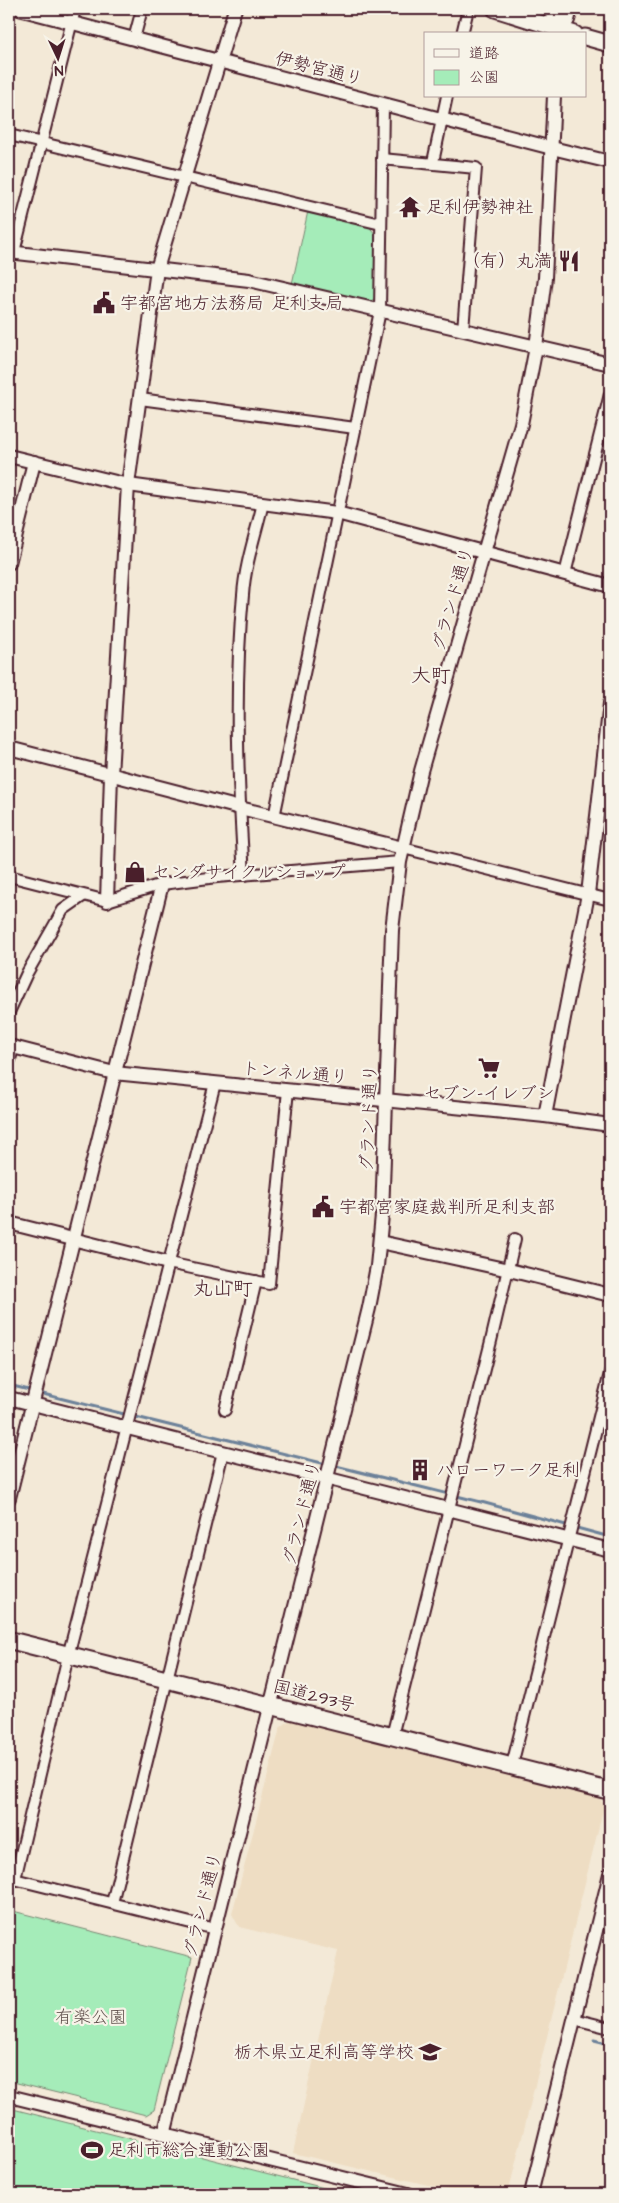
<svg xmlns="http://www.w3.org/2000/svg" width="619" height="2203" viewBox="0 0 619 2203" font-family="'Architects Daughter','Klee One',sans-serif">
  <rect width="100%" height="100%" fill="#f3e9d7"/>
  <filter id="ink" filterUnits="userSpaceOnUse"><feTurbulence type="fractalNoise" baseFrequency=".02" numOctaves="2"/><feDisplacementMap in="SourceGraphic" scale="10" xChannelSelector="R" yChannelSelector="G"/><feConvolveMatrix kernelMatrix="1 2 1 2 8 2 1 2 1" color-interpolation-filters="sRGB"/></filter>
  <g filter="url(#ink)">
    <polygon fill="#eeddc3" points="290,1720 600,1798 604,1806 508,2194 466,2194 293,2153 338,1951 239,1927 232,1914 280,1728"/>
    <g fill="#a5ecb9" stroke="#788672">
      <polygon points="308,211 368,225 375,234 375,298 370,302 292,284"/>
      <polygon points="13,1911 192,1957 154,2110 146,2115 9,2081 9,1923"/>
      <polygon points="9,2108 348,2194 9,2194"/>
    </g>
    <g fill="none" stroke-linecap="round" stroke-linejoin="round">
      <g stroke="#6c8199" stroke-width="3">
        <polyline points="9,1385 33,1391"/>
        <polyline points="39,1393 326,1464"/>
        <polyline points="332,1465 485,1503 610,1537"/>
        <polyline points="594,2040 610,2044"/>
      </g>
      <g stroke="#4a1f2b" stroke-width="14">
        <g id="minor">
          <polyline points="462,34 468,9"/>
          <polyline points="134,39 142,9"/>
          <polyline points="9,135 381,224"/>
          <polyline points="382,159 476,168 463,330"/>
          <polyline points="433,162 447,96"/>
          <polyline points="14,252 75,9"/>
          <polyline points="140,399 355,428"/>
          <polyline points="565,574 610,394"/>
          <polyline points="274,817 380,311 383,104"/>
          <polyline points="403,848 610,900"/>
          <path d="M 244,875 C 238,782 234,688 243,595 C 245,564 256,533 263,503"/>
          <polyline points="9,876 107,901 162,884 217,877 400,862"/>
          <polyline points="9,1012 27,973 63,910 83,896"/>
          <polyline points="168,1263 269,1284 288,1090"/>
          <polyline points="225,1410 256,1281"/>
          <polyline points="392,1736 491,1341 515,1239"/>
          <polyline points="512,1765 610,1373"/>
          <polyline points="10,1878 215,1929"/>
          <polyline points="15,1879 68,1656 215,1083"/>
          <polyline points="112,1903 223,1452"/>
          <polyline points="574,2019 610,2028"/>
        </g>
      </g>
      <g stroke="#4a1f2b" stroke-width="16">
        <g id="tertiary">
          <polyline points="19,9 552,148 610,162"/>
          <polyline points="9,252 249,280 610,364"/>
          <polyline points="9,456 128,485 337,513 610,586"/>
          <polyline points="9,563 34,462"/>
          <polyline points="9,748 240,808 403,848"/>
          <polyline points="107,901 111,775 128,485 157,269 235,9"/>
          <polyline points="9,1046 114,1073 545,1116 610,1125"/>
          <polyline points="9,1060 12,1047"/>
          <polyline points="545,1116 588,894 610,703"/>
          <polyline points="9,1223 168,1263"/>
          <polyline points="380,1242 509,1270 610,1295"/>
          <polyline points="9,1398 610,1550"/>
          <polyline points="9,1498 162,884"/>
          <polyline points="9,2096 408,2194"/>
          <polyline points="164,2135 369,1308 377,1266 382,1215 392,930 400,862 421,771 521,424 536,347 545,278 554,96"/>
          <polyline points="531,2194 610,1874"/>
        </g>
      </g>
      <g stroke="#4a1f2b" stroke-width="18">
        <polyline id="secondary" points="554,9 553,14 557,28 567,20 570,9"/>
      </g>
      <g stroke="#4a1f2b" stroke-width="19">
        <g id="primary">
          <polyline points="495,9 575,34"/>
          <polyline points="585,37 610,44"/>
        </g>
      </g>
      <g stroke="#4a1f2b" stroke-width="20">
        <polyline id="trunk" points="9,1640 610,1791"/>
      </g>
      <use href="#minor" stroke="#f7f3e8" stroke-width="10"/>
      <use href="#tertiary" stroke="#f7f3e8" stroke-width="12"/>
      <use href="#secondary" stroke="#f7f3e8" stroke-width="14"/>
      <use href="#primary" stroke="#f7f3e8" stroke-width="15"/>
      <use href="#trunk" stroke="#f7f3e8" stroke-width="16"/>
    </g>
  </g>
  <defs>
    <g id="temple-bare" transform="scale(1.725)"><path d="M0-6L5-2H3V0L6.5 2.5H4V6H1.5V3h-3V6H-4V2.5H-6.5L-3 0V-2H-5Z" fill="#4a1f2b" stroke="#f7f3e8" stroke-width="2.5" paint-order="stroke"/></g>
    <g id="restaurant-bare" transform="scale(1.725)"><path d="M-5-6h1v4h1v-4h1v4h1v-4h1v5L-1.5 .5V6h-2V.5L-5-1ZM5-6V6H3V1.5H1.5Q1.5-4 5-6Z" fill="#4a1f2b" stroke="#f7f3e8" stroke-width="2.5" paint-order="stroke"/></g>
    <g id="civic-bare" transform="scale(1.725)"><path d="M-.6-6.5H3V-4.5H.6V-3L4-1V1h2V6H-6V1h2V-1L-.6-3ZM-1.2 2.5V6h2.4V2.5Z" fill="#4a1f2b" stroke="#f7f3e8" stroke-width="2.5" paint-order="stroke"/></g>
    <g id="shop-bare" transform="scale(1.725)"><path d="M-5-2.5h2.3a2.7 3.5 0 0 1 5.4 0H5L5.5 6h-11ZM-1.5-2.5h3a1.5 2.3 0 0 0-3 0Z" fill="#4a1f2b" stroke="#f7f3e8" stroke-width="2.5" paint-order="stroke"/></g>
    <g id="supermarket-bare" transform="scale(1.725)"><path d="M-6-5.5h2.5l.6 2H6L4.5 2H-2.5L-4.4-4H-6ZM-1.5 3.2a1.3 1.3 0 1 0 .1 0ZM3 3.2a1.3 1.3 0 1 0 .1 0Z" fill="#4a1f2b" stroke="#f7f3e8" stroke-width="2.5" paint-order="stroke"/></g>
    <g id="building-bare" transform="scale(1.725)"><path d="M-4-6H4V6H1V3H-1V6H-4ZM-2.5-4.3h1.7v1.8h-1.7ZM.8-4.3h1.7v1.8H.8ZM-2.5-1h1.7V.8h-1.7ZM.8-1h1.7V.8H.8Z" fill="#4a1f2b" stroke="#f7f3e8" stroke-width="2.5" paint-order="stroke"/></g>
    <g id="school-bare" transform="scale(1.725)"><path d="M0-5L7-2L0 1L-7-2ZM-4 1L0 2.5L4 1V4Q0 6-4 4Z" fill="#4a1f2b" stroke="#f7f3e8" stroke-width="2.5" paint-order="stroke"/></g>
    <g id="stadium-bare" transform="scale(1.725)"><path d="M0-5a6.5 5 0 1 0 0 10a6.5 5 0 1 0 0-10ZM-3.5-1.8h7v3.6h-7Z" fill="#4a1f2b" stroke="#f7f3e8" stroke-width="2.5" paint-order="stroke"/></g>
  </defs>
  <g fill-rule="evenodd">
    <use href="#temple-bare" x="410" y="207"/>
    <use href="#restaurant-bare" x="569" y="261"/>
    <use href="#civic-bare" x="104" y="303"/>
    <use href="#shop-bare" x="135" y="872"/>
    <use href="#supermarket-bare" x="489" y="1068"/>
    <use href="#civic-bare" x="323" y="1207"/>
    <use href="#building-bare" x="420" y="1470"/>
    <use href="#school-bare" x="430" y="2052"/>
    <use href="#stadium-bare" x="92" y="2150"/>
  </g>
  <g text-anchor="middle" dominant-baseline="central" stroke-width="4.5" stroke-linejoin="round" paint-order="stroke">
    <g font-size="18" fill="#4a1f2b" stroke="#f7f3e8">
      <text transform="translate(319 69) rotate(14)">伊勢宮通り</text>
      <text transform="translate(453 599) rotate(-74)">グランド通り</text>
      <text transform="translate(295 1073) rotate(5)">トンネル通り</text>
      <text transform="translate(369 1118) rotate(-88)">グランド通り</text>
      <text transform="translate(302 1513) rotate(-76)">グランド通り</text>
      <text transform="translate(314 1696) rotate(14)">国道293号</text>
      <text transform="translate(203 1905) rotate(-76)">グランド通り</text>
    </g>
    <g font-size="18" fill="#4a1f2b" stroke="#f7f3e8" text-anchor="start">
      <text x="426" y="207">足利伊勢神社</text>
      <text x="552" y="261" text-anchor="end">（有）丸満</text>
      <text x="120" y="303">宇都宮地方法務局 足利支局</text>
      <text x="152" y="872">センダサイクルショップ</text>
      <text x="489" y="1093" text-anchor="middle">セブン-イレブン</text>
      <text x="339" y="1207">宇都宮家庭裁判所足利支部</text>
      <text x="436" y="1470">ハローワーク足利</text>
      <text x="414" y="2052" text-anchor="end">栃木県立足利高等学校</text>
      <text x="108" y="2150">足利市総合運動公園</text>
    </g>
    <g font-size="18" fill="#61524e" stroke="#f7f3e8">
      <text x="91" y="2017">有楽公園</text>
    </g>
    <g font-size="20" fill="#4a1f2b" stroke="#f7f3e8">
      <text x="431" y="676">大町</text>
      <text x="223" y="1289">丸山町</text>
    </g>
  </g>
  <rect width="619" height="2203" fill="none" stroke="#f7f3e8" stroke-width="30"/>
  <rect x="15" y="15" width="589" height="2173" fill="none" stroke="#4a1f2b" stroke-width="2" filter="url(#ink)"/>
  <rect x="424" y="32" width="162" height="65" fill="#f7f3e8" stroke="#b29e9c"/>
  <rect x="434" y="49" width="25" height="8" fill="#f7f3e8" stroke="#b29e9c"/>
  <text x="469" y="58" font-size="15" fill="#4a1f2b">道路</text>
  <rect x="434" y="70" width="25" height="15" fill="#a5ecb9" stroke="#b29e9c"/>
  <text x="469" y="82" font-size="15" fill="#4a1f2b">公園</text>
  <g transform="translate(58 58) rotate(176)" stroke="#f7f3e8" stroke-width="4" paint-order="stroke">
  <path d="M0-4L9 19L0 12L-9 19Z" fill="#4a1f2b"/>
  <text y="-8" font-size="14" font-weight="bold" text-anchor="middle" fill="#4a1f2b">N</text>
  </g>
</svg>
